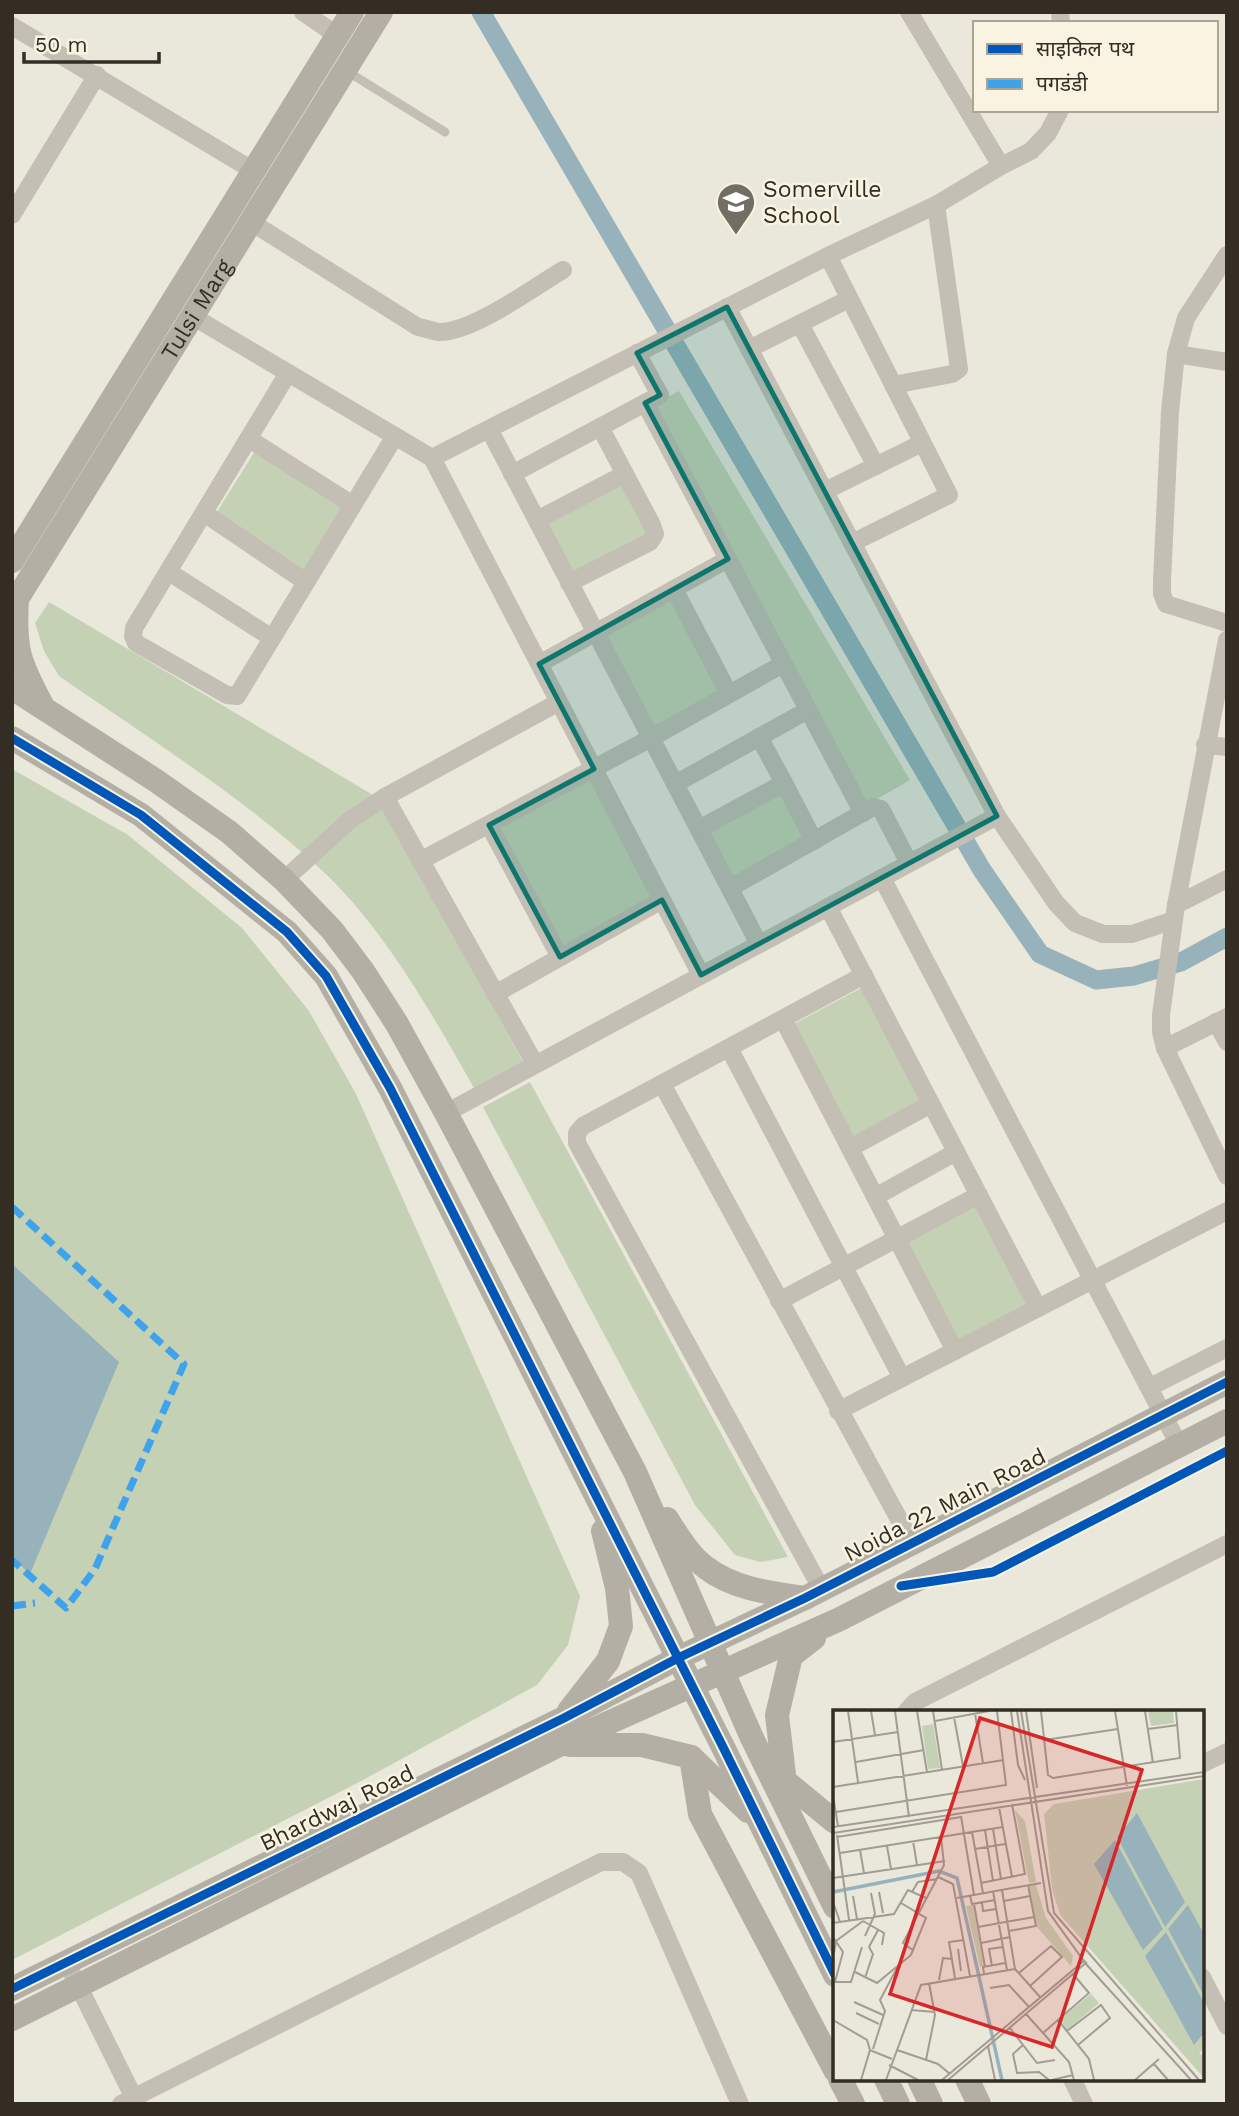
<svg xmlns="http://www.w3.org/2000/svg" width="1239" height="2116" viewBox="0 0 1239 2116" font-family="'Work Sans','Noto Sans Devanagari',sans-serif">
  <rect width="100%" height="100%" fill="#eae7db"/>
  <g fill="#c5d1b5">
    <polygon points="679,391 910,780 865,806 653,405"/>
    <polygon points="255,451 345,508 305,571 215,515"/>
    <polygon points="623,479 652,533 570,577 542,522"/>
    <polygon points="672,595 725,693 653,732 599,634"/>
    <path d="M 49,602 L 378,798 L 523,1062 L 474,1088 C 434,1017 387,934 329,877 C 248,800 151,740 59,676 L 44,651 L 35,623 Z"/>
    <polygon points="12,769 128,835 242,928 309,1011 356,1094 580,1596 568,1645 537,1685 363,1780 12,1960"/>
    <polygon points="592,778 657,899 562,950 497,828"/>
    <polygon points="782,788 810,840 731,882 703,831"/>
    <polygon points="863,987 925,1102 854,1140 792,1025"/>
    <polygon points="530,1082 788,1557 760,1562 735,1555 695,1505 483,1107"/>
    <polygon points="978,1206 1029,1303 956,1342 904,1244"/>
  </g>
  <polygon fill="#97b2bb" points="12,1264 119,1362 30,1574 12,1557"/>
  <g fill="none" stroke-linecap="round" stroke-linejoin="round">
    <polyline stroke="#97b2bb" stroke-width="19" points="481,12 982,870 1040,954 1096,980 1134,976 1181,962 1227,937"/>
    <polyline stroke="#c3bfb5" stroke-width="9" points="345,70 445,132"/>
    <g stroke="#c3bfb5" stroke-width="18">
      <polyline points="303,12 338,36"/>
      <polyline points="909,12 1001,166"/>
      <polyline points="1060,12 1061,23"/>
      <polyline points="12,26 254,171"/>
      <polyline points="12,215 97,75"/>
      <path d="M 251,222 L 418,327 C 425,328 432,331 439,332 C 472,333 534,287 563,270"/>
      <polyline points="1227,255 1186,318 1176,354 1170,412 1162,581 1162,594 1166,604 1227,623"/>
      <polyline points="828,256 949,495 852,543"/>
      <polyline points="727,307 997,816 1056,903 1075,923 1103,934 1132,934 1174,920"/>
      <polyline points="192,316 432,458 701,975"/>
      <polyline points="800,324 876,466"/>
      <polyline points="749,349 849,299"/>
      <polyline points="1176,354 1227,362"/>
      <polyline points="288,373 134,628 133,636 136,643 227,695 237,696 395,436"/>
      <polyline points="893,385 952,374 959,369 936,205"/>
      <polyline points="645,403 863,813"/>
      <polyline points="489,429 759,944"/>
      <polyline points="249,439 353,505"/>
      <polyline points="432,458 828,256 936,205 1001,166 1031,151 1048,133 1060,110"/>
      <polyline points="512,474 660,395 637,353"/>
      <polyline points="825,491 922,443"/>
      <polyline points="204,513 306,582"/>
      <polyline points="537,520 625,474"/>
      <polyline points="169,572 272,638"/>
      <polyline points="569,583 650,542 655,534 652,525 600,427"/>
      <polyline points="674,589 729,694"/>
      <polyline points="1227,640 1176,905 1161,1015 1161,1032 1165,1048 1227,1176"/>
      <polyline points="539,664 728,559"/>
      <polyline points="759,737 784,783"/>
      <polyline points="1205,745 1227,747"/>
      <polyline points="675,784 808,710"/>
      <polyline points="489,825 560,957"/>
      <polyline points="699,829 784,783 814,841"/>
      <polyline points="420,861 651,738 783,664"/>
      <polyline points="882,878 1179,1445"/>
      <polyline points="284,880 350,820 385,797"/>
      <polyline points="730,888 873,807 881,809 909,863"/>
      <polyline points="1176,905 1227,879"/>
      <polyline points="828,907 1038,1308"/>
      <polyline points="495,994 662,900"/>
      <polyline points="783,1019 955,1351"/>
      <polyline points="1216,1022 1227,1042"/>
      <polyline points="729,1048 902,1378"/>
      <polyline points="1165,1048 1227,1017"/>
      <polyline points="535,1064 385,797 559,702"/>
      <polyline points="662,1084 912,1543"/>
      <polyline points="446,1113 997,816"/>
      <polyline points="850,1148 931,1104"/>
      <polyline points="875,1197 956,1152"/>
      <polyline points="779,1301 979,1195"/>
      <polyline points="1150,1387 1227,1348"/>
      <polyline points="838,1411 1227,1211"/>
      <polyline points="822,1590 577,1143 577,1133 583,1126 864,975"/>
      <polyline points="906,1712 915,1702 1227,1544"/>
      <polyline points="1202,1764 1227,1752"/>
      <polyline points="73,1975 137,2104"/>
      <polyline points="1202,1977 1227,2026"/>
      <polyline points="1072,2079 1084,2104"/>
      <polyline points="121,2104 601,1862 623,1862 639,1873 740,2104"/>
    </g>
    <g stroke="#b3afa5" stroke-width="24">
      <polyline points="12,561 352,12"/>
      <path d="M 17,600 C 14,649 19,662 42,705"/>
      <path id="s1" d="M 12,607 L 381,12"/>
      <polyline points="12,688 155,780 229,832 284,880 332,930 363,971 397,1024 446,1113 635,1472 752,1738 835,1907"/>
      <polyline points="12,738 141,815 287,932 326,976 390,1088 724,1749 835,1975"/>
      <path d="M 667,1519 C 678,1536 689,1555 705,1567 C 733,1589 771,1593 805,1598"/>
      <polyline points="569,1711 608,1661 621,1626 617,1588 603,1531"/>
      <polyline points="570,1745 642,1745 691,1757 748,1811"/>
      <polyline points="691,1757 700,1814 835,2070"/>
      <polyline points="785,1781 835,1822"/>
      <polyline points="786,1792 777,1715 791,1656 814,1638"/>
      <polyline points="12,1989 564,1718 678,1658 805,1598 1227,1382"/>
      <polyline points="12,2019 559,1745 840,1619 1227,1421"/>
      <polyline points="840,2079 853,2104"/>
      <polyline points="886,2079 898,2104"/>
      <polyline points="919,2079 931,2104"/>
      <polyline points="967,2079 979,2104"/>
    </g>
    <g stroke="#3ea3eb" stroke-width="7" stroke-dasharray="14 7" stroke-linecap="butt">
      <polyline points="12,1207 184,1364 95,1569 66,1608 12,1560"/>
      <polyline points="12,1606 35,1603"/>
    </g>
    <g stroke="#f9f4e1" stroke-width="13">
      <g id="cycleway">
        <polyline points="12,738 141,815 287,932 326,976 390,1088 724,1749 835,1975"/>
        <polyline points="901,1586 993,1572 1227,1451"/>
        <polyline points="12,1989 564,1718 678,1658 805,1598 1227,1382"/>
      </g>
    </g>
    <use href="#cycleway" stroke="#0057b8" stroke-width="9"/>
  </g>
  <path fill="#0f766e" fill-opacity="0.2" stroke="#0f766e" stroke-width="5" stroke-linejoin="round" d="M 727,307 L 997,816 L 701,975 L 662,900 L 560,957 L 489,825 L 594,769 L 539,664 L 728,559 L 645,403 L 660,395 L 637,353 Z"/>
  <defs>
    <g id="school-pin" transform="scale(2.0125)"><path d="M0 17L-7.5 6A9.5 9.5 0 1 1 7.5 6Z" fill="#736e64" stroke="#f9f4e1"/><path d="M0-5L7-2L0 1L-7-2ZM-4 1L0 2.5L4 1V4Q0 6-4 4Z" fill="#fff"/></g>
  </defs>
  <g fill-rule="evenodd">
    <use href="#school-pin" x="736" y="202"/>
  </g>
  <g text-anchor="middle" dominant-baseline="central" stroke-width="5" stroke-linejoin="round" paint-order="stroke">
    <g font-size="23" fill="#332d24" stroke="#f9f4e1" text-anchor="start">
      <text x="763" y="189">Somerville<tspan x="763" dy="26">School</tspan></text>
    </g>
    <g font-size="23" fill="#332d24" stroke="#f9f4e1">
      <text stroke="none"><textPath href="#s1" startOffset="350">Tulsi Marg</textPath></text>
      <text transform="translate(945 1505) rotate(-27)">Noida 22 Main Road</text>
      <text transform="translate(337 1808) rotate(-26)">Bhardwaj Road</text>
    </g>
  </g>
  <g transform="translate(833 1710)">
    <rect width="371" height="371" fill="#eae7db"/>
    <path d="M 315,1 L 340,1 L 341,13 L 318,16 ZM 100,14 L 107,58 L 95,59 L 89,16 ZM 371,69 L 371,337 L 366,344 L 371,345 L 371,368 L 227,205 L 219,179 L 211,104 L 221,94 ZM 182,100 L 192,111 L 203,172 L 196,173 ZM 203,175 L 213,208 L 240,246 L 238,256 L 204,217 L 196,176 ZM 140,195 L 151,256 L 147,257 L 133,196 ZM 258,284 L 266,293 L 234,320 L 226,310 Z" fill="#c5d1b5"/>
    <path d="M 304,103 L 352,192 L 332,217 L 284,127 ZM 282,130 L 330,219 L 310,240 L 261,154 ZM 355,195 L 371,224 L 371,286 L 335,219 ZM 333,222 L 371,293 L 371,323 L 361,335 L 312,246 Z" fill="#97b2bb"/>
    <path fill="none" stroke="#97b2bb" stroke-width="3.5" d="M 0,182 L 106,161 L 124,168 L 169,370"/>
    <path fill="none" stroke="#a19d92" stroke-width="2" d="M 15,1 L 25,72M 38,1 L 42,25M 62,1 L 76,107M 84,1 L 94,62M 100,1 L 109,60M 178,1 L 185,55 L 192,70M 184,1 L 215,201 L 253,254 L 358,370M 188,1 L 221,203 L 366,370M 193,1 L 204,78M 208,1 L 215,65 L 220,68 L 347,48 L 343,1M 282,1 L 294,76M 312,1 L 320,53M 142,3 L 150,53M 121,7 L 130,56M 102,11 L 156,1M 315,19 L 345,15M 212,30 L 285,19M 0,32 L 65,22M 23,52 L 91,40M 0,77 L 171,50M 0,86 L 5,116M 166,97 L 179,167M 3,102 L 173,75 L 164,1M 128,106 L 141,185M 0,117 L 371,62M 160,119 L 168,169M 152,120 L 160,171M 139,122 L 150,183M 0,123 L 371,66M 4,125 L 16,210M 4,127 L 128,107M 80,131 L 84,155M 54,136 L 58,159M 142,139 L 172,134M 27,140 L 31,163M 7,143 L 170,117M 105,167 L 120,174 L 137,266M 0,168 L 112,151M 148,173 L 192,164 L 179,94M 169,180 L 182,259 L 207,287M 160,181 L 174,260M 46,182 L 50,203M 79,182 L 85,172 L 104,169M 20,186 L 24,209M 137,186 L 139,194 L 162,190M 124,188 L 208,173M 171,191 L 197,186M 0,192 L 7,212M 149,193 L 150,201 L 163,199M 141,194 L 152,257M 30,211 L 51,223 L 49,235M 0,213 L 61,204 L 75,180 L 93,188M 145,217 L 201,207M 176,221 L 203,216 L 195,175M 32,226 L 42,204 L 38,183M 0,227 L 10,242 L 2,272M 148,233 L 177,227M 125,239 L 128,261M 81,241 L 70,233 L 111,155 L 108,127M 1,243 L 3,231 L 30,211M 159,256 L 156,239 L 170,237M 22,262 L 44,273 L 78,245 L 93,208 L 68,193M 186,263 L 218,236 L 229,247 L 197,276M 151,264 L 150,257 L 172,253M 32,268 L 40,244 L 36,237 L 45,220M 122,268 L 116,232 L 131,230M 106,270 L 110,248 L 119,249M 0,272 L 18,272 L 29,237M 157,278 L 176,275 L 196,297M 21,292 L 50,305M 78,300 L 102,302M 23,303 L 46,314M 193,304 L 236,352 L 241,370M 0,310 L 34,330 L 37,340M 225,310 L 256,349 L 261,370M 177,318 L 204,353 L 222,350M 234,321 L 268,295 L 277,308 L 245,335M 210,323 L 256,283 L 240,264M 190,335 L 180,344 L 184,363 L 206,362 L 216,370M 155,336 L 162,370M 40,339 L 52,301 L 47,290 L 65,256M 64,340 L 105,354 L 117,364M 93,350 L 102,305 L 96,273M 321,354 L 335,370M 56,355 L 85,370M 28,370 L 37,340 L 59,349M 53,370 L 88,275 L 182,259M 109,370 L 252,250M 115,370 L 254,252M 219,370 L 240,365M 302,370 L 326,349"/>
    <path fill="#d62828" fill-opacity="0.15" stroke="#d62828" stroke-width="3.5" d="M 147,8 L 309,60 L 219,337 L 57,284 Z"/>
    <rect width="371" height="371" fill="none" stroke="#332d24" stroke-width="3.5"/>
  </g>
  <rect width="1239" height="2116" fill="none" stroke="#332d24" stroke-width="28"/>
  <rect x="973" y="21" width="245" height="91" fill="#f9f4e1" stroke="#aaa495" stroke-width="2"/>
  <rect x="987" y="44" width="35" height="10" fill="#0057b8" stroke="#aaa495" stroke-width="2"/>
  <text x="1036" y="56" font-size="21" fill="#332d24">साइकिल पथ</text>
  <rect x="987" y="79" width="35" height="10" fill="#3ea3eb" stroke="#aaa495" stroke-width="2"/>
  <text x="1036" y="91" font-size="21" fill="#332d24">पगडंडी</text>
  <path d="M24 52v10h135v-10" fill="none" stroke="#332d24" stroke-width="3.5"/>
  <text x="35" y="52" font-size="21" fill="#332d24" stroke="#f9f4e1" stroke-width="5" paint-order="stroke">50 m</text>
</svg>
